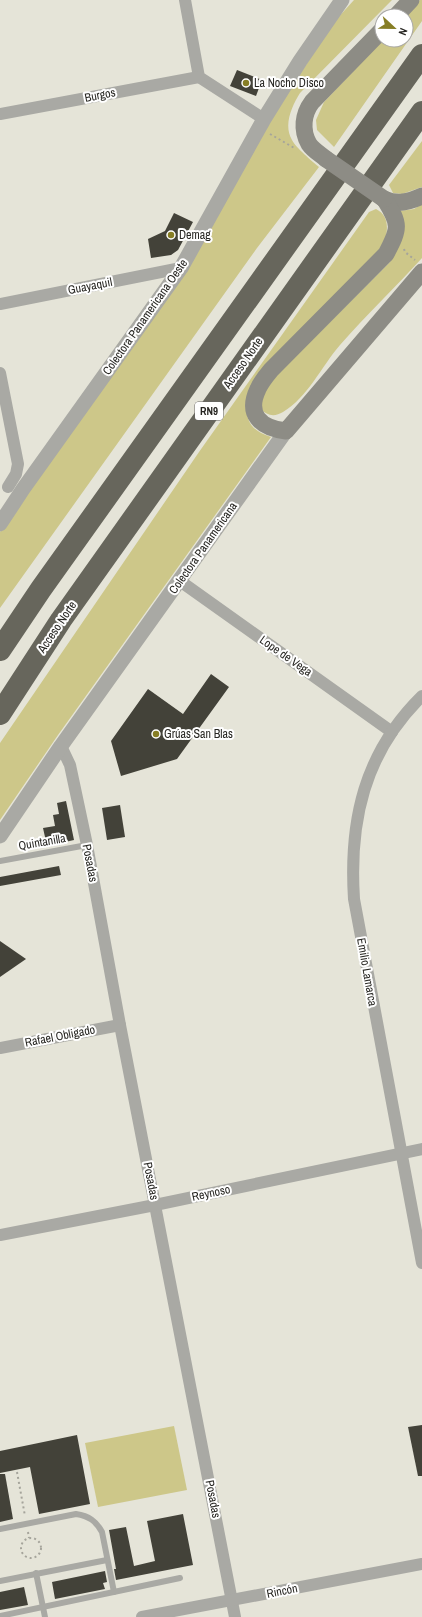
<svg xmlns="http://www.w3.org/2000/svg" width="422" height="1617" viewBox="0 0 422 1617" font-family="'Archivo Narrow',sans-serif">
  <rect width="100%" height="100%" fill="#e5e4d8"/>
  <g fill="#cdc789">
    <path d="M 354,0 L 392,0 L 300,93 C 292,106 283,125 292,140 C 296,148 312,161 319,167 L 257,248 L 0,608 L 0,532 L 334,22 Z"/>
    <polygon points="420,0 422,0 422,21 334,147 317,130 316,120 324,102 383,40 406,40 406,16"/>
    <polygon points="422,141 422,187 402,194 393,193 389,185"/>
    <path d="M 422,204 L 422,258 C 395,288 366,315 340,345 C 321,367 308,397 283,412 C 275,417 267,416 261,409 L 263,393 L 275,377 L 390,262 L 401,241 L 400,211 L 414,209 Z"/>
    <path d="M 376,209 C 390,216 388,231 384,244 L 246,406 C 247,424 253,431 271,437 L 58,735 L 0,820 L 0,743 L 199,452 L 369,212 Z"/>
    <polygon points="174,1426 187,1490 98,1507 85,1443"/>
  </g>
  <g fill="#434239">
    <polygon points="237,70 262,80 256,96 230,86"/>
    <polygon points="174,213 193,222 178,250 171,255 151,258 148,239 165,231"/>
    <polygon points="211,674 229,687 177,759 121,776 111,741 148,689 183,714"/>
    <polygon points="66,801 74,840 47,846 43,828 55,826 53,815 59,814 57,803"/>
    <polygon points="120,805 125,837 107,840 102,808"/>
    <polygon points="59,866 61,875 0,886 0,877"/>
    <polygon points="0,941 26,959 0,977"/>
    <polygon points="422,1425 422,1476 418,1476 408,1427"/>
    <polygon points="77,1435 90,1504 39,1514 30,1467 0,1473 0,1451"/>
    <polygon points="0,1474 5,1474 13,1519 0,1522"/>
    <polygon points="183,1514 193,1565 116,1580 114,1569 116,1569 109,1530 126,1527 134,1566 155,1561 147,1521"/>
    <polygon points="105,1571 107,1582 103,1583 105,1589 55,1599 52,1582"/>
    <polygon points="24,1587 28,1605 0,1610 0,1592"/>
  </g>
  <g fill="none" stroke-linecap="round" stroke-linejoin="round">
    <g stroke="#a5a49b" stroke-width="2" stroke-dasharray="2 3" stroke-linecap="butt">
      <polyline points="270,134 296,149"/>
      <polyline points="404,249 405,252 415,260"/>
      <polyline points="17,1472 25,1516"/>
      <polyline points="28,1532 29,1538"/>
      <circle cx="31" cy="1548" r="10"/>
    </g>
    <g stroke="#a9a9a4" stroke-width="6">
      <polyline points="0,861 87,845"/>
      <path d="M 0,1529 L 76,1514 C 89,1516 96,1521 102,1532 L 114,1592"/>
      <polyline points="36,1573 45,1617"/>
      <polyline points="0,1581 107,1560"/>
      <polyline points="0,1616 180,1578"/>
    </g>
    <g stroke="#a9a9a4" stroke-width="12">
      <polyline points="185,0 199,77 264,119"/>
      <polyline points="0,114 199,77"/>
      <polyline points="0,304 181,268"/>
      <polyline points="0,373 18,464 16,474 8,487"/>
      <polyline points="180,581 392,732"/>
      <path d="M 422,696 C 364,753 349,821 354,899 L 422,1263"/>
      <polyline points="61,746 70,765 87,845 120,1025 235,1617"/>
      <polyline points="0,1048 120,1025"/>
      <polyline points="0,1235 155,1205 422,1149"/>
      <polyline points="142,1617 422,1564"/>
    </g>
    <g stroke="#a9a9a4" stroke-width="15">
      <polyline points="0,524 23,489 181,268 264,119 300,61 342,0"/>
      <polyline points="0,836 61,746 286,431"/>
    </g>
    <g stroke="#8d8c85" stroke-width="17">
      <polyline points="396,16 411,0"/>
      <path d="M 326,159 C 320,154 313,150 309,144 C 301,130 303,114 312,102 L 382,30"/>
      <path d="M 384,199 C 398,205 408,202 422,196"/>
      <path d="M 385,200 C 400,224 400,228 386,254 L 271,370 C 266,376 261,382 258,389 C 246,414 260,428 286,431 L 422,272"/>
    </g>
    <g stroke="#67665c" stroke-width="22">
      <polyline points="0,650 41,589 422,55"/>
      <polyline points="0,714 61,620 422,112"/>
    </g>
    <polyline stroke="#8d8c85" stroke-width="17" points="326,159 384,199"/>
  </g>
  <g fill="#877e25" stroke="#fff" stroke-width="1.5">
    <circle cx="246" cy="83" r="4"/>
    <circle cx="171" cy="235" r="4"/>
    <circle cx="156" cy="734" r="4"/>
  </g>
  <g text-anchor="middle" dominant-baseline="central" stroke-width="4" stroke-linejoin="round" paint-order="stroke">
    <rect fill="#fff" stroke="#686764" stroke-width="1" x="195" y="402" width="28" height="18" rx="3"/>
    <g font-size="11" font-weight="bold" fill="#272622">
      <text x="209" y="411">RN9</text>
    </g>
    <g font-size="12" fill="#272622" stroke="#fff" text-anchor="start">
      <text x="254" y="83">La Nocho Disco</text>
      <text x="179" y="235">Demag</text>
      <text x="164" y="734">Grúas San Blas</text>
    </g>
    <g font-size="12" fill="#272622" stroke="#fff">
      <text transform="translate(100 95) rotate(-11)">Burgos</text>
      <text transform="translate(90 286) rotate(-11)">Guayaquil</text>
      <text transform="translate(145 317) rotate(-55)">Colectora Panamericana Oeste</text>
      <text transform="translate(243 363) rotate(-55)">Acceso Norte</text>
      <text transform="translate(203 548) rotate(-55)">Colectora Panamericana</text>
      <text transform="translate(57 627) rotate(-56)">Acceso Norte</text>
      <text transform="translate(286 656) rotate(35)">Lope de Vega</text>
      <text transform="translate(42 842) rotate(-10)">Quintanilla</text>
      <text transform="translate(90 863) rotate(79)">Posadas</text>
      <text transform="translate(367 972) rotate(80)">Emilio Lamarca</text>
      <text transform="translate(60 1036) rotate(-11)">Rafael Obligado</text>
      <text transform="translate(151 1181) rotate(79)">Posadas</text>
      <text transform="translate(211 1193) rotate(-12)">Reynoso</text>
      <text transform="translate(213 1499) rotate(79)">Posadas</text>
      <text transform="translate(282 1591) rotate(-11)">Rincón</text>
    </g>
  </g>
  <g transform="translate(394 28) rotate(112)"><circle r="19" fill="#ffffff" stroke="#a9a8a7"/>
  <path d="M0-3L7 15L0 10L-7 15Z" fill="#877e25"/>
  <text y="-6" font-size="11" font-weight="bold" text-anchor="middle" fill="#272622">N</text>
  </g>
</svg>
